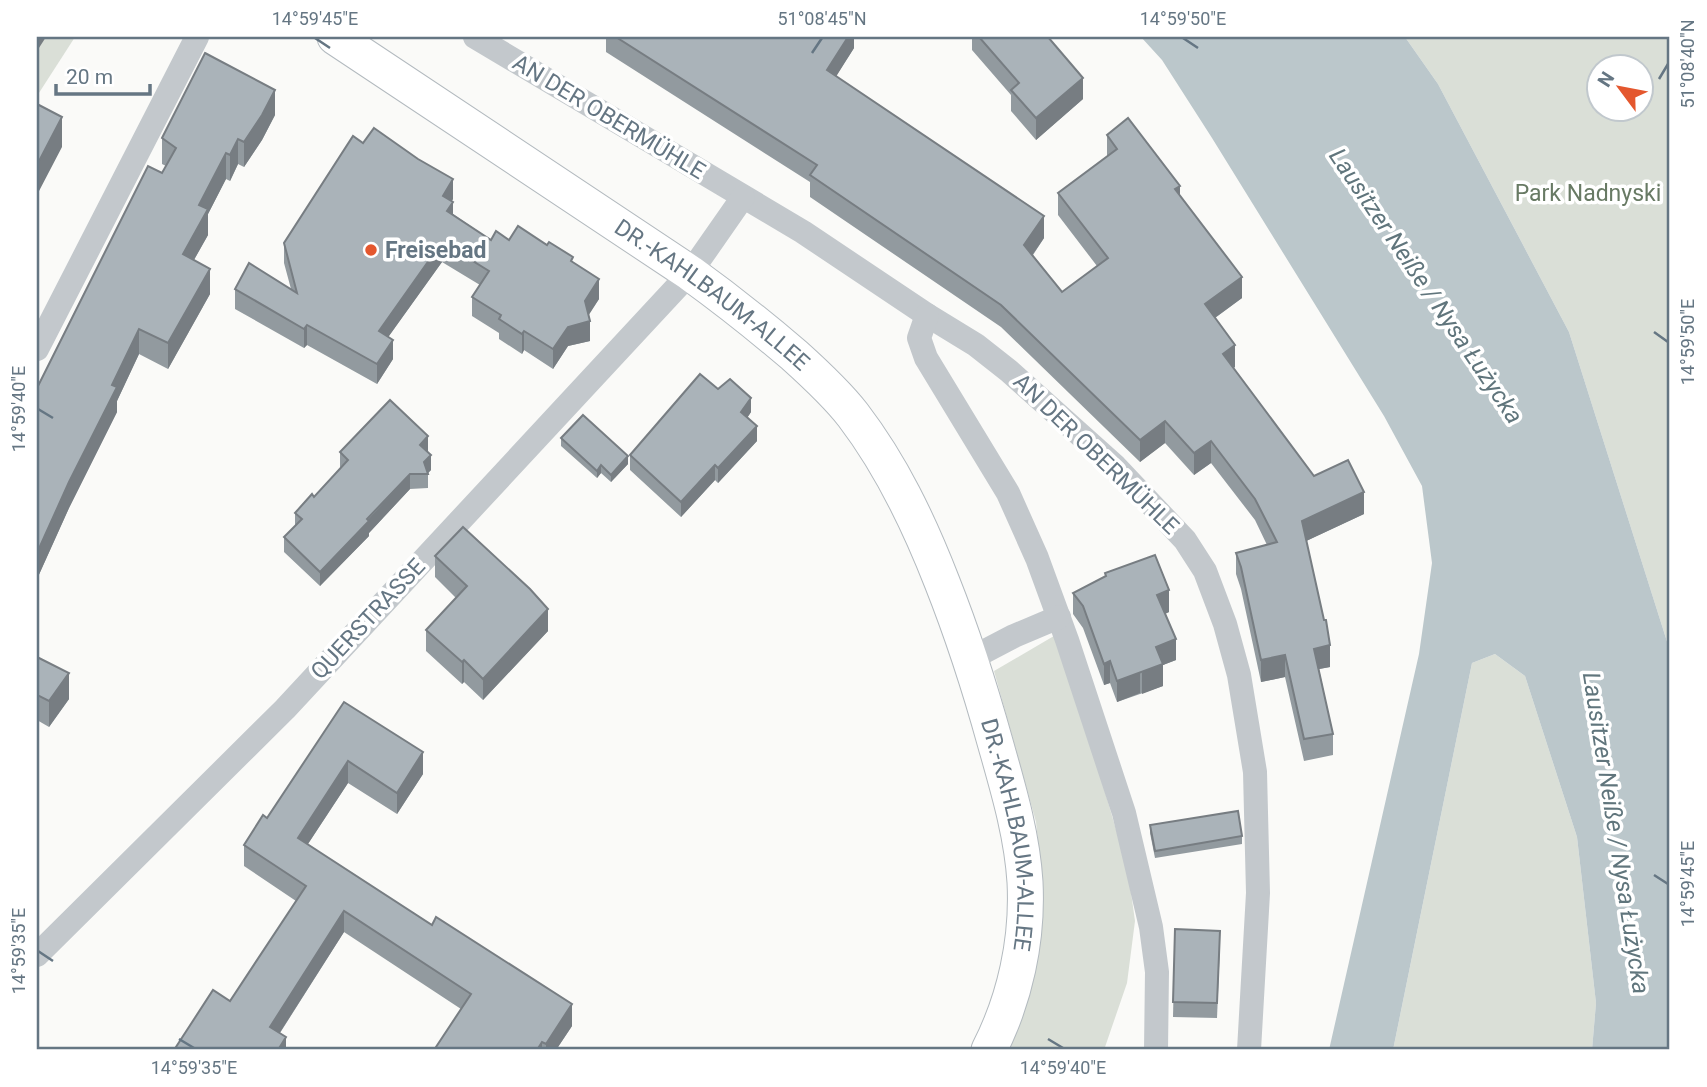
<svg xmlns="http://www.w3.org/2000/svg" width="1707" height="1087" viewBox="0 0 1707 1087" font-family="Roboto,sans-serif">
  <rect width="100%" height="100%" fill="#fafaf8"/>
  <g fill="#dadfd7" fill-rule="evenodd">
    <polygon points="37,37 75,37 37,96"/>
    <path d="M 1405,37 L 1670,37 L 1670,651 L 1569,332 L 1438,84 ZM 1598,66 L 1640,66 L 1640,108 L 1598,108 Z"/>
    <polygon points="1059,633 1128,871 1135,921 1127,983 1104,1050 1005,1050 1042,880 1036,822 994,671"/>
    <polygon points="1495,654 1525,676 1577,837 1596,1003 1592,1050 1393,1050 1472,663"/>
  </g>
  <polygon fill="#bbc7cb" points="1141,37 1405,37 1438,84 1569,332 1670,651 1670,1050 1592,1050 1596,1003 1577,837 1525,676 1495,654 1472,663 1393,1050 1329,1050 1419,654 1432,563 1422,486 1384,416 1212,138 1162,60"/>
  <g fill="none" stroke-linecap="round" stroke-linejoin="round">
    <g stroke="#b3babf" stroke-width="37">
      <g id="secondary">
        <path id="s1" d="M 335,37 L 690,273 C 726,299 760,326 794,355 C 814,373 836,393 853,415 C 892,466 919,523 942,582 C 963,635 980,688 995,742 C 1008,788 1022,834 1025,882 C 1028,940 1015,999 989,1050"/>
      </g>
    </g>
    <g stroke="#c3c8cc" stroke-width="24">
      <polyline points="475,37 803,232 927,315 976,345 1009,371 1115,466 1185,540 1205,571 1225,624 1239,675 1255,772 1258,893 1249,1050"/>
      <polyline points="927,315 919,338 926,358 1008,493 1037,558 1067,640 1124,813 1151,927 1157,972 1156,1050"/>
      <polyline points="37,349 197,37"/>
      <polyline points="970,659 1014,636 1059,617"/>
      <polyline points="37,955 285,709 690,273 743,197"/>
    </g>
    <use href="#secondary" stroke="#fff" stroke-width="35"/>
  </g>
  <g fill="#929a9f">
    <polygon points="606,37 854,37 854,48 836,76 1044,238 1033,255 1062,292 1097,266 1058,215 1058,193 1107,157 1107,135 1180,196 1242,298 1215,318 1235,367 1233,368 1314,476 1364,514 1306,541 1330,667 1319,669 1333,734 1333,755 1304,761 1285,677 1261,682 1241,589 1236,574 1236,553 1267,545 1255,520 1211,463 1194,475 1165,443 1140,462 1001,327 810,197 810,182 606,52"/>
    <polygon points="972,37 1048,37 1083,99 1036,140 1011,111 1011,95 972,50"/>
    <polygon points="275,115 262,140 244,167 238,164 230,181 226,179 208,214 208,235 194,260 210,294 168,369 139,354 117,401 117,412 69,508 37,579 37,388 166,166 162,164 162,138"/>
    <polygon points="453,199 452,201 453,214 491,240 509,240 573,262 599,299 588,315 590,341 568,346 553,369 524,350 522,354 499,339 499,333 472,316 472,297 480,285 442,262 388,337 393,359 377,384 307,345 304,348 235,309 235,289 291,289 284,263 284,243"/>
    <polygon points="718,389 751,412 747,418 757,441 718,483 715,480 681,517 630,470 630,455"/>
    <polygon points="561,438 628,464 611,482 601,473 597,478 561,446"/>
    <polygon points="427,451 431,470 428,473 428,488 410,489 369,533 369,536 320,586 284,552 284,537 295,526 295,513 314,497 341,468 340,467 340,452 428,451"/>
    <polygon points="435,556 548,631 483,700 464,682 462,684 426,651 426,630 456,598 435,577"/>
    <polygon points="1105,573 1169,612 1165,614 1176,660 1163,665 1163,686 1117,702 1110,683 1104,685 1083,628 1073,614 1073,593 1105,577"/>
    <polygon points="37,657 69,699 49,727 37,720"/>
    <polygon points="344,702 423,774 397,814 348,783 308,844 572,1026 556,1050 434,1050 461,1009 344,932 280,1033 286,1050 230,1001 296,901 244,866 244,845 267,818"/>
    <polygon points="1150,825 1242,836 1242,844 1155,858 1150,833"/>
    <polygon points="1175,929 1220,946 1217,1018 1173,1017"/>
  </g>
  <g fill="#777d82">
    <polygon points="37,37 46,37 37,51"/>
    <polygon points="848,37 854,37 854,48 827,91 827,70"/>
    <polygon points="1083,78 1083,99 1036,140 1036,118"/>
    <polygon points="275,90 275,115 262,140 244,167 244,142"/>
    <polygon points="62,117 62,147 38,193 37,201 37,165"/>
    <polygon points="238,139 238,164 230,181 230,155"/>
    <polygon points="226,153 226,179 208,214 208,235 183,279 183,254 199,205"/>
    <polygon points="453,179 453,199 443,215 443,196"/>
    <polygon points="1180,186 1180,207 1175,189"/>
    <polygon points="453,202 453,221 447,211"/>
    <polygon points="1044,216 1044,238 1024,267 1024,245"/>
    <polygon points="442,242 442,262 379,350 379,331"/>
    <polygon points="210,269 210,294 168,369 168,343"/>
    <polygon points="1242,277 1242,298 1205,325 1205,304"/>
    <polygon points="599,279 599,299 585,321 585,301"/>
    <polygon points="590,321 590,341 568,346 553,369 553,349 568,327"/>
    <polygon points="307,325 307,345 304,348 304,329"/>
    <polygon points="139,329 139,354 117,401 117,412 69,508 37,579 37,553 112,385"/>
    <polygon points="524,331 524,350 522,354 522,334"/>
    <polygon points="393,340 393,359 377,384 377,364"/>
    <polygon points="1235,345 1235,367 1223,376 1223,354"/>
    <polygon points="751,398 751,412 741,427 741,412"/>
    <polygon points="1165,421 1165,443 1140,462 1140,440"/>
    <polygon points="757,426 757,441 718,483 718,468"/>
    <polygon points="428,436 428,451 420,459 420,445"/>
    <polygon points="1211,441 1211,463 1194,475 1194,453"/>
    <polygon points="431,455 431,470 427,474 424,462"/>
    <polygon points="628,456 628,464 611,482 611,475"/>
    <polygon points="601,465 601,473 597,478 597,471"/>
    <polygon points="715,465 715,480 681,517 681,502"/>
    <polygon points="410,474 410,489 369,533 369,536 320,586 320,572"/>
    <polygon points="1364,492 1364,514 1302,543 1302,521"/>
    <polygon points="1169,590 1169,612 1157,617 1157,595"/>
    <polygon points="548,609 548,631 483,700 483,679"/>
    <polygon points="1176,639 1176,660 1163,665 1163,686 1142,694 1142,673 1156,647"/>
    <polygon points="1330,645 1330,667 1314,670 1314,649"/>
    <polygon points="1285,655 1285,677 1261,682 1261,660"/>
    <polygon points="464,660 464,682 462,684 462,662"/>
    <polygon points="1110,661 1110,683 1104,685 1104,664"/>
    <polygon points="1140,672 1140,693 1117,702 1117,681"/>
    <polygon points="69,673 69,699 49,727 49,701"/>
    <polygon points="423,752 423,774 397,814 397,793"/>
    <polygon points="348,761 348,783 298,859 298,838"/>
    <polygon points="344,911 344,932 270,1048 270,1027"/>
    <polygon points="572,1004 572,1026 556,1050 546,1050 546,1044"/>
    <polygon points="286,1037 286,1050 278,1050"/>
    <polygon points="542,1042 542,1050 537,1050"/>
  </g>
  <g fill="#aab3b9" stroke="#777d82" stroke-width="2">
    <polygon points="616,37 848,37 827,70 1044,216 1024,245 1062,292 1108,258 1058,193 1117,149 1107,135 1128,118 1180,186 1175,189 1242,277 1205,304 1235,345 1223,354 1314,476 1348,460 1364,492 1302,521 1324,620 1326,620 1330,645 1314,649 1333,734 1304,739 1285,655 1261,660 1241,567 1236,553 1277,542 1255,499 1211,441 1194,453 1165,421 1140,440 1001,305 810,175 817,165"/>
    <polygon points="979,37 1048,37 1083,78 1036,118 1011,90 1019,83"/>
    <polygon points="205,53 275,90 262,115 244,142 238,139 230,155 226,153 199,205 208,209 183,254 210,269 168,343 139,329 112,385 117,387 69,482 37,553 37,388 148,166 162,173 176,148 162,138"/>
    <polygon points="37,104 62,117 37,165"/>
    <polygon points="374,128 418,159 453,179 443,196 453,202 447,211 491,240 496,231 509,240 518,226 547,245 549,242 573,257 571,261 599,279 585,301 590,321 568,327 553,349 524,331 522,334 499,319 501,315 472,297 489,271 442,242 379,331 393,340 377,364 307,325 304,329 235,289 249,263 297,293 284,243 353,136 363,143"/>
    <polygon points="700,374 718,389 730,379 751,398 741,412 757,426 718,468 715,465 681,502 630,455"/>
    <polygon points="390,400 428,436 420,445 431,455 424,462 428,474 410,474 367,519 369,521 320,572 284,537 302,519 295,513 312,494 314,497 348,460 340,452"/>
    <polygon points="583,415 628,456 611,475 601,465 597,471 561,438"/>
    <polygon points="463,527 530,589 548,609 483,679 464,660 462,662 426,630 467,586 435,556"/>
    <polygon points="1155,555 1169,590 1157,595 1176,639 1156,647 1163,664 1117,681 1110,661 1104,664 1083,606 1073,593 1106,576 1105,573"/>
    <polygon points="37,657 69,673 49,701 37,695"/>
    <polygon points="344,702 423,752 397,793 348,761 298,838 432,925 436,917 572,1004 546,1044 542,1042 537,1050 434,1050 471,994 344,911 270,1027 286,1037 278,1050 174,1050 213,990 230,1001 306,886 244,845 263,815 267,818"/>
    <polygon points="1238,811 1242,836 1155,851 1150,825"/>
    <polygon points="1175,929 1220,931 1217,1003 1173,1002"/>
  </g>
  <path fill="none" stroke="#657683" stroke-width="2.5" d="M 315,38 L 330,48M 1183,38 L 1198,48M 812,53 L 822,38M 1659,79 L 1668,64M 1654,332 L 1668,342M 38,409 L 53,418M 1654,875 L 1668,884M 38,951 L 53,961M 179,1039 L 194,1048M 1048,1039 L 1063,1048"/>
  <circle fill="#e4572e" stroke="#fff" stroke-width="2.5" cx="371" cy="250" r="7"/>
  <g text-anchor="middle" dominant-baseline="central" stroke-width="7" stroke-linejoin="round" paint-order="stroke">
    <g font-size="23" fill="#657683" stroke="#fff">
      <text transform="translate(609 117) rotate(31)">AN DER OBERMÜHLE</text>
      <text stroke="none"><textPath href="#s1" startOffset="457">DR.-KAHLBAUM-ALLEE</textPath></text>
      <text transform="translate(1096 454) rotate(44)">AN DER OBERMÜHLE</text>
      <text transform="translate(368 619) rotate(-47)">QUERSTRASSE</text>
      <text stroke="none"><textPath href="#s1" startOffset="1096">DR.-KAHLBAUM-ALLEE</textPath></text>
    </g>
    <g font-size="23" fill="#687a64" stroke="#fff">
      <text x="1588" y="193">Park Nadnyski</text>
    </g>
    <g font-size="23" font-weight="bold" fill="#657683" stroke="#fff" text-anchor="start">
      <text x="385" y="250">Freisebad</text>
    </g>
    <g font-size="24" font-style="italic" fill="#60757c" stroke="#fff">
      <text transform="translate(1426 286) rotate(56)">Lausitzer Neiße / Nysa Łużycka</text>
      <text transform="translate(1616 833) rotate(81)">Lausitzer Neiße / Nysa Łużycka</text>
    </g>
  </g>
  <rect width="1707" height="1087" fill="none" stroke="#ffffff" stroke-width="77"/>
  <g transform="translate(1620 88) rotate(302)"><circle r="33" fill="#ffffff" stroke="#c1c8cd" stroke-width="2"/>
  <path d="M0-5L12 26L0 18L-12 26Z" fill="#e4572e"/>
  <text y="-10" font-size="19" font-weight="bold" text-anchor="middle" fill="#657683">N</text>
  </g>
  <path d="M56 84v10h94v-10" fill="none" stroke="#657683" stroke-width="3.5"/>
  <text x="66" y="84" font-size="21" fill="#657683" stroke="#ffffff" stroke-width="5" paint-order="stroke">20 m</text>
  <rect x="38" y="38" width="1630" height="1010" fill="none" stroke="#657683" stroke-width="2.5"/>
  <g font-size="18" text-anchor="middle" fill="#657683">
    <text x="315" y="25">14°59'45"E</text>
    <text x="822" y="25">51°08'45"N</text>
    <text x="1183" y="25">14°59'50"E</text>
    <text transform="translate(1688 64) rotate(-90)" y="6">51°08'40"N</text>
    <text transform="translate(1688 342) rotate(-90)" y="6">14°59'50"E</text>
    <text transform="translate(19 409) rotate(-90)" y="6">14°59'40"E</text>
    <text transform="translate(1688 884) rotate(-90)" y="6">14°59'45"E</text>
    <text transform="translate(19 951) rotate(-90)" y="6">14°59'35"E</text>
    <text x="194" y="1074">14°59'35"E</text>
    <text x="1063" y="1074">14°59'40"E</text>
  </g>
</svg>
